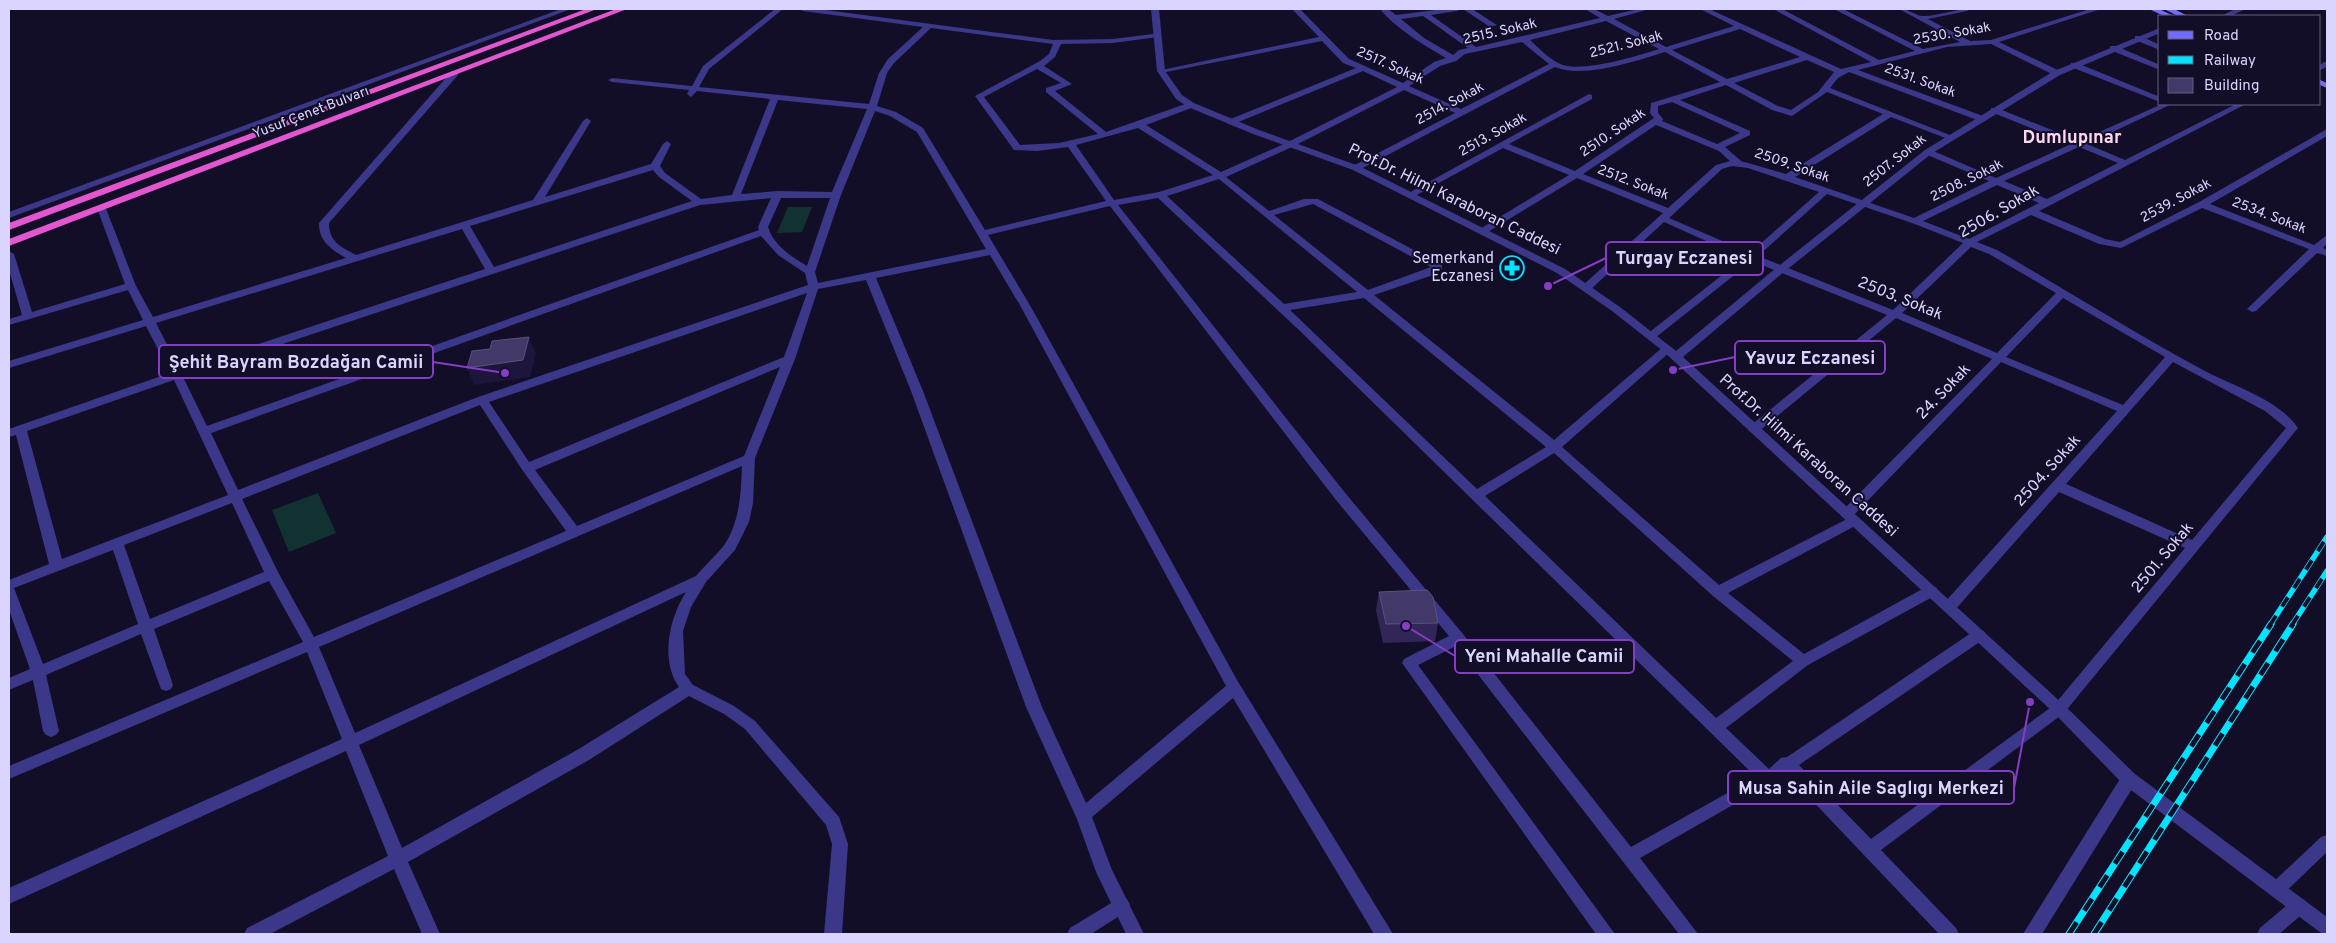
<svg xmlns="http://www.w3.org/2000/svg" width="2336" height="943" viewBox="0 0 2336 943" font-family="Overpass,sans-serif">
  <rect width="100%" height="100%" fill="#130e28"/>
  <g fill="#113231">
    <polygon points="788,207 812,207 802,232 777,233"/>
    <polygon points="318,493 336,533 289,552 272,510"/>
  </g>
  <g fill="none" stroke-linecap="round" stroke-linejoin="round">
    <g fill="#3b3789" fill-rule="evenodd">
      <polygon points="561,9 571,9 9,218 9,212"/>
      <path d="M 775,9 L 783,9 L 709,69 L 699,87 L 869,104 L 879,73 L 888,59 L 923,27 L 803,11 L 799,9 L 818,9 L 1053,40 L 1113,39 L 1161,33 L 1161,37 L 1158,37 L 1113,43 L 1061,44 L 1055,57 L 1044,66 L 1072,84 L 1055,91 L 1106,132 L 1188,103 L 1194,103 L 1194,107 L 1146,125 L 1221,172 L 1286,143 L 1397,87 L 1363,71 L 1231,125 L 1228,124 L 1228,120 L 1356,68 L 1343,63 L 1322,41 L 1161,73 L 1157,71 L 1319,37 L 1292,9 L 1300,9 L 1349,59 L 1403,83 L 1434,62 L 1446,58 C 1424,45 1396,29 1380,9 L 1388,9 L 1396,15 L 1443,9 L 1461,9 L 1457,11 L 1431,15 L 1476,47 L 1600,18 L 1585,9 L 1594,9 L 1608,16 L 1638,9 L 1650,9 L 1614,19 L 1666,47 L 1734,26 L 1700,9 L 1709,9 L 1841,69 L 1871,62 L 1773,9 L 1782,9 L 1879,60 L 1915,51 L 1834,9 L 1843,9 L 1923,49 L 1960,42 L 1899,9 C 1910,9 1914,15 1922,16 C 1933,17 1956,9 1971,9 L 1967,11 L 1928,19 L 1970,41 L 1991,40 L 2090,9 L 2101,9 L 1999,42 L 2060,71 L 2060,75 L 2054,75 L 1991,44 L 1947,47 L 1858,70 L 1983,116 L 1983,120 L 1977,120 L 1849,72 L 1838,78 L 1830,88 L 1955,137 L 1948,139 L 1891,117 L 1795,177 L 1914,218 L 1989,181 L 1925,154 L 1925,150 L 1931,150 L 1996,178 L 2071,144 L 1991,112 L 1991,108 L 1997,108 L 2079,141 L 2162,104 L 2172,104 L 2087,144 L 2125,160 L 2236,104 L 2246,104 L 2039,211 L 2105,239 L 2120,242 L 2199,202 L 2327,129 L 2327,136 L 2210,204 L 2314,245 L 2327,235 L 2327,243 L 2323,248 L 2327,250 L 2327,256 L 2317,253 L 2256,311 L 2252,312 L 2247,309 L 2309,249 L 2202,208 L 2121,248 L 2099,244 L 2031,215 L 1977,242 L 1997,250 C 2066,290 2134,333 2205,371 C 2233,386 2280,400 2298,428 L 2064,713 L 1881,850 L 1956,928 L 1959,934 L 1939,934 L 1787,774 L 1640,858 L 1698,934 L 1679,934 L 1456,646 L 1418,665 L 1615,934 L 1596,934 L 1402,663 L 1404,659 L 1449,636 L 1336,500 L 1110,206 L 988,235 L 1031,307 L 1237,680 L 1393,934 L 1374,934 L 1233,698 L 1092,817 L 1112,870 L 1144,934 L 1126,934 L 1096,872 L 1077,819 L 1026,707 L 911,391 L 866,280 L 818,289 L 795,359 L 755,458 L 753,503 L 749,522 L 735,550 L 706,582 L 691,607 L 683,631 L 685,674 L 693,685 L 734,706 L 755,721 L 839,817 L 848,844 L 842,934 L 824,934 L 832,844 L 826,825 L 745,729 L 724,714 L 689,696 L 589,760 L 408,862 L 440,934 L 422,934 L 394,869 L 270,934 L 244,934 L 247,928 L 388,856 L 346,751 L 9,904 L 9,888 L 342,739 L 307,652 L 9,779 L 9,766 L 303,642 L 269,581 L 154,629 L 173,685 L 171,689 L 166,691 L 161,689 L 141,634 L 46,675 L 59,731 L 56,735 L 51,737 L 46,735 L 43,731 L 33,680 L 9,690 L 9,678 L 30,669 L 9,610 L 9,580 L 49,564 L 16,435 L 9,437 L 9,429 L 170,373 L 146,326 L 9,368 L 9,361 L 143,320 L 128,290 L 9,325 L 9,319 L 22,315 L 9,270 L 9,251 L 14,254 L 32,312 L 125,284 L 97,208 L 102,205 L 105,206 L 136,286 L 153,317 L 346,258 C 331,249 319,242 319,223 L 452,71 L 458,71 L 458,75 L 329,223 C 329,242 341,247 356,255 L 533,200 L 583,121 L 587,118 L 591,121 L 545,197 L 651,164 L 663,144 L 667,141 L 671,144 L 660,166 L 665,173 L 701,199 L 732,195 L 770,99 L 697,91 L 691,97 L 687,94 L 689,90 L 612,82 L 608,80 L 612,78 L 692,86 L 703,66 ZM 1423,16 L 1468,48 L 1459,50 L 1453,55 L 1424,38 L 1401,19 ZM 1606,21 L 1659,49 C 1637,56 1585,72 1563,65 C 1551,61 1540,49 1530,40 ZM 931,28 L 1053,44 L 1049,54 L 1040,61 L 975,96 L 1014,150 L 1037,151 L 1068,147 L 1106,201 L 985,230 L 923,128 L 896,112 L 877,106 L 887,73 L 894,63 ZM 1740,29 L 1800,57 L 1727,79 L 1672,50 ZM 1522,42 L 1549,64 L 1461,109 L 1409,86 L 1440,66 L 1456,61 L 1465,54 ZM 1665,52 L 1720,82 L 1651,103 L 1650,113 L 1654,118 L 1575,171 L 1509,144 L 1592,99 L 1592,95 L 1589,94 L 1405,195 L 1410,198 L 1413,197 L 1503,148 L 1569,175 L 1480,229 L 1480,233 L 1486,233 L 1577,178 L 1663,213 L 1582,286 L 1582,290 L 1590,290 L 1664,222 L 1744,258 L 1647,334 L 1645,336 L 1647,338 L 1655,338 L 1752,261 L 1887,315 L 1750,426 L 1748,429 L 1750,432 L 1758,432 L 1896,318 L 1992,359 L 1842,511 L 1841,514 L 1842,517 L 1852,517 L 2001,362 L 2117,411 L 1944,603 L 1942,607 L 1944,611 L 1954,611 L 2059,492 L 2185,548 L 2054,705 L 1871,839 L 1799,765 L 1984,639 L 1986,635 L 1984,631 L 1979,630 L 1974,631 L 1787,757 L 1781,758 L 1769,769 L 1726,728 L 1808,665 L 1936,595 L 1938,591 L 1936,587 L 1926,587 L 1804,654 L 1728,593 L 1859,524 L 1861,521 L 1859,518 L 1849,518 L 1719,585 L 1562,447 L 1671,351 L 1673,349 L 1671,347 L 1663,347 L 1554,440 L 1374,295 L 1433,275 L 1442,269 L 1442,265 L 1318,199 L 1304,199 L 1269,211 L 1226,177 L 1292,147 L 1404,90 L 1455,113 L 1353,166 L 1353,170 L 1359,170 L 1555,67 C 1583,79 1636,61 1665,52 ZM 1807,60 L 1834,72 L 1818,92 L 1791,110 L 1778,106 L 1734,83 ZM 1037,69 L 1061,83 L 1046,88 L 1046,92 L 1098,134 L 1059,143 L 1020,145 L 984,97 ZM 1726,85 L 1772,110 L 1792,116 L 1827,92 L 1883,114 L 1786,174 L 1741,161 L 1725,147 L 1750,135 L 1750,131 L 1680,100 ZM 778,100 L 867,109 L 832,192 L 778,191 L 741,194 ZM 1672,102 L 1740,133 L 1717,144 L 1662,121 L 1663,119 L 1658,113 L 1658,106 ZM 875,111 L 890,116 L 917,132 L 986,249 L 818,283 L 815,272 L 841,195 ZM 1656,125 L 1719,151 L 1730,161 L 1716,165 L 1668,208 L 1583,174 ZM 1138,128 L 1213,175 L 1159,192 L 1114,200 L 1076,145 ZM 2079,147 L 2118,163 L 2047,199 L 2004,181 ZM 1732,166 L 1748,168 L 1819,192 L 1750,253 L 1669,218 L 1722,169 ZM 653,170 L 659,177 L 692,201 L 494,267 L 470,226 ZM 1219,179 L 1357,292 L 1284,304 L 1167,196 ZM 1997,185 L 2039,203 L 1969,239 L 1923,221 ZM 1827,194 L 1912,223 L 1963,243 L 1893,310 L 1758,256 ZM 771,198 L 758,227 L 759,230 L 207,426 L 183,377 L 700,205 ZM 781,198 L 830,198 L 807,266 C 791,256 774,246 768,227 ZM 1158,198 L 1300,331 L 1756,777 L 1631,847 L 1463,634 L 1346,494 L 1118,205 ZM 1313,204 L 1431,267 L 1368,290 L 1274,215 ZM 462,229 L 485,269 L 180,370 L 156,323 ZM 761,236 L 778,255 L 805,273 L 808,285 L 478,397 L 238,490 L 211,433 ZM 1971,247 L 1989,254 L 2056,293 L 1997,353 L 1902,313 ZM 990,255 L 1021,307 L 1226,686 L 1086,803 L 1042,707 L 923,391 L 876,278 ZM 807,293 L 784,357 L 529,462 L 489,402 ZM 1364,298 L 1546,447 L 1477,489 L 1290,310 ZM 2063,298 L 2165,357 L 2123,405 L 2006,357 ZM 2173,362 L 2265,411 L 2286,428 L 2192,540 L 2066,484 ZM 780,367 L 744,456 L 577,526 L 535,470 ZM 174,380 L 228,495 L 62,559 L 27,431 ZM 480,405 L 523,471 L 566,531 L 314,637 L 279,574 L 242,499 ZM 1554,453 L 1713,596 L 1793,661 L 1716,718 L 1485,496 ZM 742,466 C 741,493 740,520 725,544 C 717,555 705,565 696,576 L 355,733 L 319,647 ZM 232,503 L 264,572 L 150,619 L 124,545 ZM 113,550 L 138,624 L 43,664 L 14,588 ZM 686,592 C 669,618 660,661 679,687 L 577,750 L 402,848 L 359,745 Z"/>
      <polygon points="1463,9 1472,9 1497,25 1490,27"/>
      <polygon points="2235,9 2245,9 2231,16 2221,16"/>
      <polygon points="2135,36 2141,36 2160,45 2160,50 2135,40"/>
      <polygon points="2110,46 2116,46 2160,65 2160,70 2110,50"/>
      <polygon points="2324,62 2327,62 2327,67 2320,70 2320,65"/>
      <polygon points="2071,63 2077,63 2160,97 2160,102 2071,67"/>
      <polygon points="2129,772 2135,774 2137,779 2135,784 2042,934 2023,934 2123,774"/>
      <polygon points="2327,835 2327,852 2283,894 2277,897 2271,894 2268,889 2271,884 2321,837"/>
      <polygon points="2299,898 2305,900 2308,906 2305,912 2279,934 2257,934 2260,928 2293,900"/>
    </g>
    <g fill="#3b3789" fill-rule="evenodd">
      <polygon points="1151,9 1159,9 1165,71 1182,95 1194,103 1259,130 1359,166 1565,269 1620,307 1676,351 1776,268 1925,150 2054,71 2160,28 2160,33 2060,75 1931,154 1784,272 1683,357 2064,705 2135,774 2327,917 2327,934 2321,933 2123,784 2054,713 1944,611 1663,351 1612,311 1557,273 1353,170 1253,134 1188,107 1176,99 1157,71"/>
      <polygon points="1121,897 1127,899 1130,905 1127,911 1091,934 1067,934 1070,928"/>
    </g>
    <g fill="#716cff" fill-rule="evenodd">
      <polygon points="2149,9 2159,9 2174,16 2164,16"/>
      <polygon points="2164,9 2174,9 2188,16 2178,16"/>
      <polygon points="2320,80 2327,83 2327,88 2320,85"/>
    </g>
    <g fill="#e256d0" fill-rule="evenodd">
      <polygon points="586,9 597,9 9,230 9,223"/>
      <polygon points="616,9 627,9 9,246 9,239"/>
    </g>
    <g stroke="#01e3ff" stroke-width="5.5">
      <g id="rail-far1">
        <polyline points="2270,625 2327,537"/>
        <polyline points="2292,625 2327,571"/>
      </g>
    </g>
    <g stroke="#01e3ff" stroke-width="7">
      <g id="rail">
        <polyline points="2069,934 2271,624"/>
        <polyline points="2094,934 2293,624"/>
      </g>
    </g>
    <use href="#rail-far1" stroke="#130e28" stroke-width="4" stroke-dasharray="11" stroke-linecap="butt"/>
    <use href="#rail" stroke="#130e28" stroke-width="5" stroke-dasharray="14" stroke-linecap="butt"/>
  </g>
  <polygon fill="#312657" points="1379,592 1438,623 1435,641 1383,643 1376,610"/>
  <polygon fill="#1d153c" points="529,337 536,354 530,377 474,385 467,368"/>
  <g fill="#433969" stroke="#5b5180">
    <polygon points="529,337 523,360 467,368 472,351 490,349 492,341"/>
    <polygon points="1427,590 1433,597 1438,623 1386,624 1379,592"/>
  </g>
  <defs>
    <g id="pharmacy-ring" transform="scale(1.25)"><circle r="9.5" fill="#130e28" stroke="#01e3ff" stroke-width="1.5"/><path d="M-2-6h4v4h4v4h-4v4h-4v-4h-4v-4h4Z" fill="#01e3ff"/></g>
  </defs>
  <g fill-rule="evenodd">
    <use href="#pharmacy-ring" x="1512" y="268"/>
  </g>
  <g text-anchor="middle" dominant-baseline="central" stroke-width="4" stroke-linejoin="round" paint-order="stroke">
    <g font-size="14" fill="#dad5ff" stroke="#130e28">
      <text transform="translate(1500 32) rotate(-13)">2515. Sokak</text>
      <text transform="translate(1952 34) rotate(-10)">2530. Sokak</text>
      <text transform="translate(1626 45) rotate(-14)">2521. Sokak</text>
      <text transform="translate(1390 66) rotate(24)">2517. Sokak</text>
      <text transform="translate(1920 81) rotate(20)">2531. Sokak</text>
      <text transform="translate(1450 104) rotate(-28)">2514. Sokak</text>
      <text transform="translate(311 113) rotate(-21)">Yusuf Çenet Bulvarı</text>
      <text transform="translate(1613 133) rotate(-34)">2510. Sokak</text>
      <text transform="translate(1493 135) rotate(-29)">2513. Sokak</text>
      <text transform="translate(1895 161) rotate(-38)">2507. Sokak</text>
      <text transform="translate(1792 166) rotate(19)">2509. Sokak</text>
      <text transform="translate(1967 181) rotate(-26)">2508. Sokak</text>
      <text transform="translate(1633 183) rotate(21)">2512. Sokak</text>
      <text transform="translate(2176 201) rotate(-28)">2539. Sokak</text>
      <text transform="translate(2269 216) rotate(21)">2534. Sokak</text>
    </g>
    <g font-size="16" fill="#dad5ff" stroke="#130e28">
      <text transform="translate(1454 200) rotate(26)">Prof.Dr. Hilmi Karaboran Caddesi</text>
      <text transform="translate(1999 212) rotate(-30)">2506. Sokak</text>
      <text transform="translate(1900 299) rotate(22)">2503. Sokak</text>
      <text transform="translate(1944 392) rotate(-46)">24. Sokak</text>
      <text transform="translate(1808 456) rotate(42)">Prof.Dr. Hilmi Karaboran Caddesi</text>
      <text transform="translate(2048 471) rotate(-48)">2504. Sokak</text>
      <text transform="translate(2163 558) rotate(-50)">2501. Sokak</text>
    </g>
    <g font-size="16" fill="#dad5ff" stroke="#130e28" text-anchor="end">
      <text x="1494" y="259">Semerkand<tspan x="1494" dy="18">Eczanesi</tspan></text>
    </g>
    <g font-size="18" font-weight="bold" fill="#ffd7f0" stroke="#130e28">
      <text x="2072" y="138">Dumlupınar</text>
    </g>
  </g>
  <path fill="none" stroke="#843dc5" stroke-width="2" d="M1548 286L1606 258M1673 370L1735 357M505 373L433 362M1406 626L1455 656M2030 702L2014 788"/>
  <g fill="#843dc5" stroke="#130e28" stroke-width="2">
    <circle cx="1548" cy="286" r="5"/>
    <circle cx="1673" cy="370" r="5"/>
    <circle cx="505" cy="373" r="5"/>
    <circle cx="1406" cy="626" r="5"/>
    <circle cx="2030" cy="702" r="5"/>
  </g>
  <g fill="#130e28" stroke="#843dc5" stroke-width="2">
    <rect x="1606" y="242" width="157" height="33" rx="5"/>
    <rect x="1735" y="341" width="150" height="33" rx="5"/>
    <rect x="159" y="345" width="274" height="33" rx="5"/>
    <rect x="1455" y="640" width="179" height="33" rx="5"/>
    <rect x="1728" y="771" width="286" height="33" rx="5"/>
  </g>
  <g font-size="18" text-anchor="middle" font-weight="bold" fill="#dad5ff">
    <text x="1684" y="264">Turgay Eczanesi</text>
    <text x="1810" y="364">Yavuz Eczanesi</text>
    <text x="296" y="368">Şehit Bayram Bozdağan Camii</text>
    <text x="1544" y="662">Yeni Mahalle Camii</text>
    <text x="1871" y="794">Musa Sahin Aile Saglıgı Merkezi</text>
  </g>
  <rect width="2336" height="943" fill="none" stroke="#dad5ff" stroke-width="20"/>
  <rect x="2158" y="15" width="162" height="90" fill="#130e28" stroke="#635e7e"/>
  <rect x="2168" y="31" width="25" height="8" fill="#716cff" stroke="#635e7e"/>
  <text x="2204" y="40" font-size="15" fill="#dad5ff">Road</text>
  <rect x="2168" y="56" width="25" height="8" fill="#01e3ff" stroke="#635e7e"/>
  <text x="2204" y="65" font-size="15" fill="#dad5ff">Railway</text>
  <rect x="2168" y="78" width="25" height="15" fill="#433969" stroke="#635e7e"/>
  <text x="2204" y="90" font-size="15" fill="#dad5ff">Building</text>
</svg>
